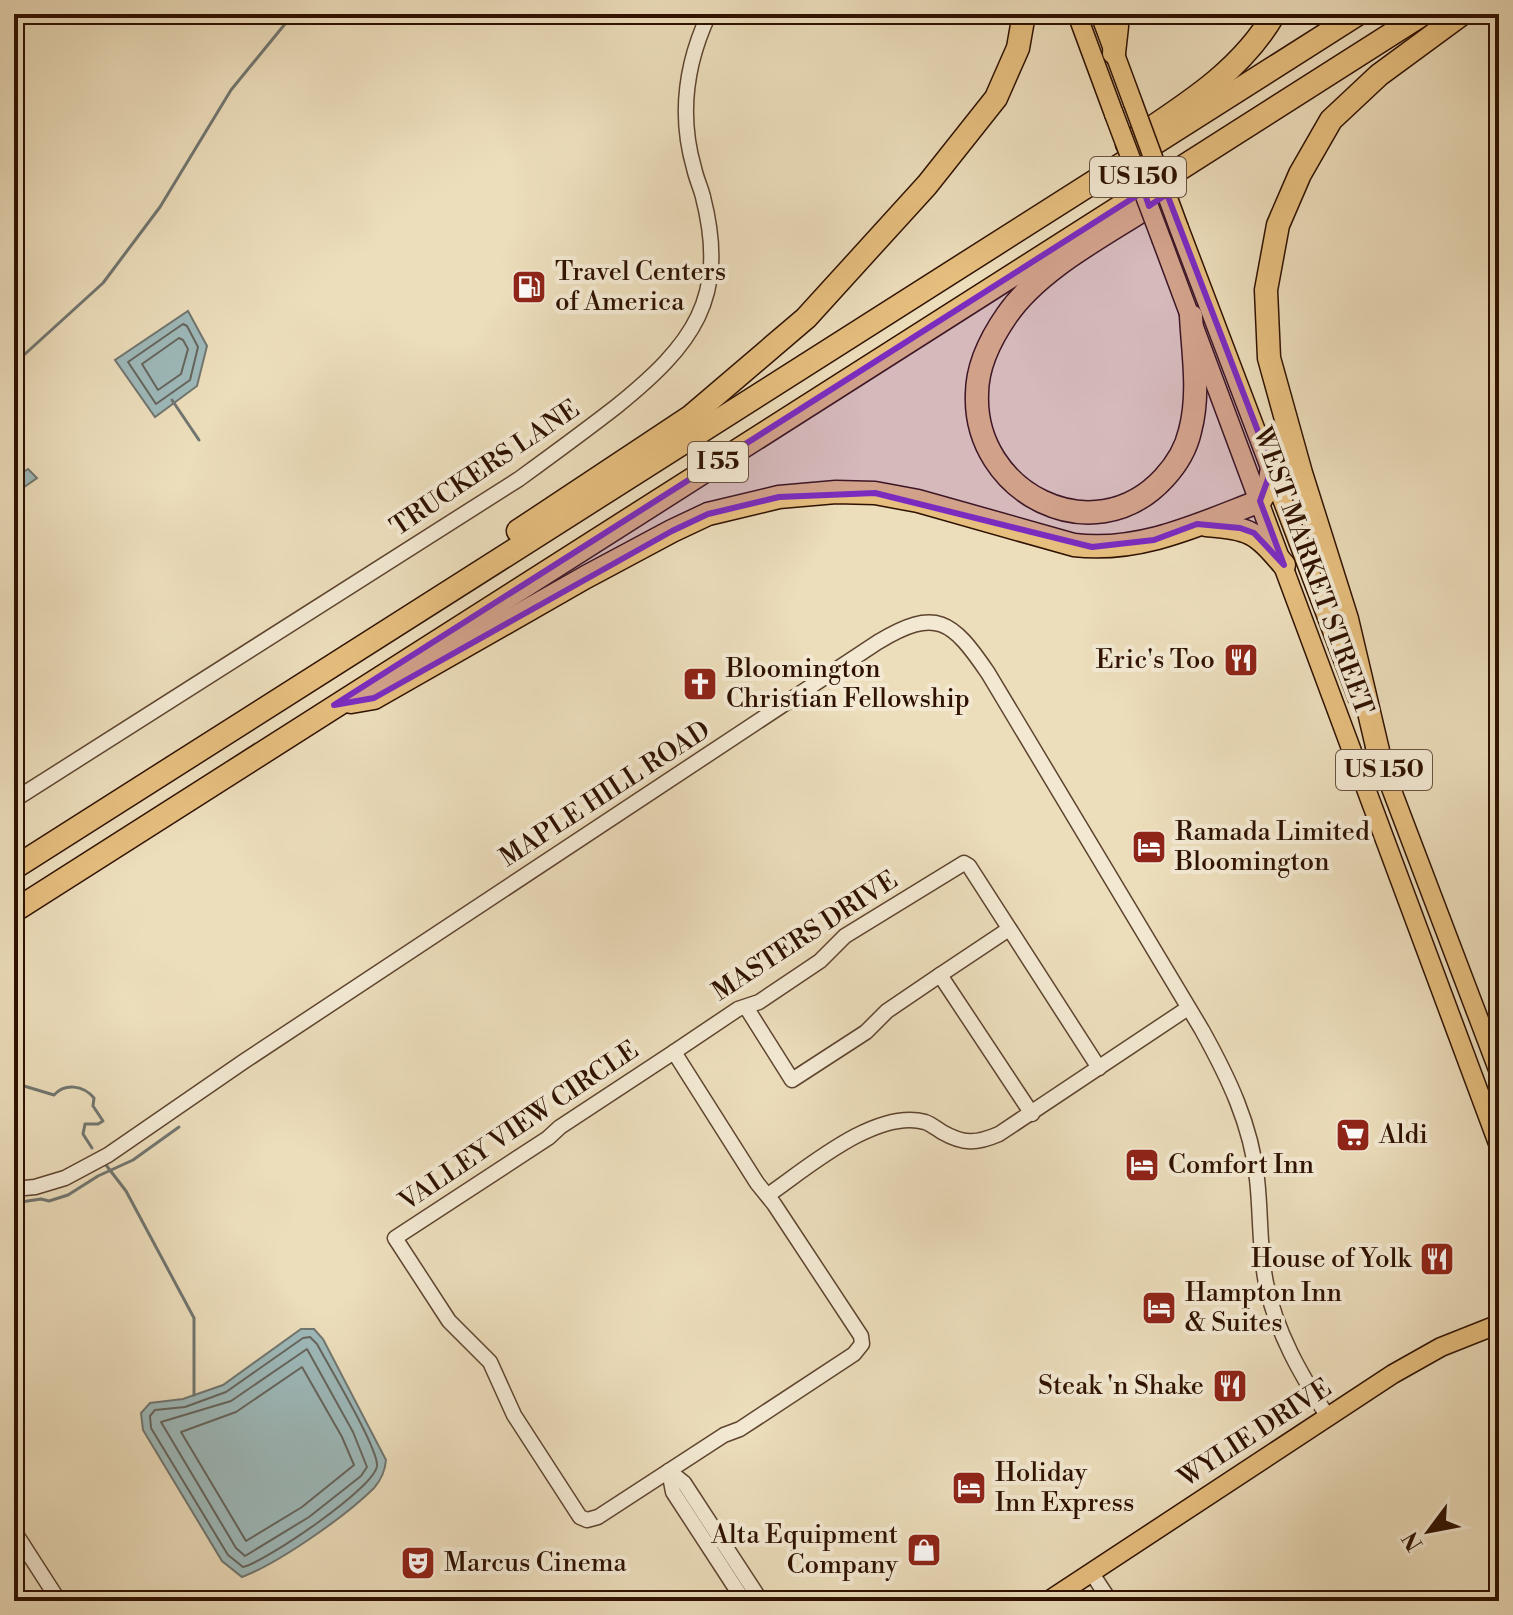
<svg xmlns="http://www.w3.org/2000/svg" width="1513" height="1615" viewBox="0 0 1513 1615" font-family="'Libre Bodoni',serif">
  <rect width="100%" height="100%" fill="#ecddbb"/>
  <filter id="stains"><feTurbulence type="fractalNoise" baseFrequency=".0025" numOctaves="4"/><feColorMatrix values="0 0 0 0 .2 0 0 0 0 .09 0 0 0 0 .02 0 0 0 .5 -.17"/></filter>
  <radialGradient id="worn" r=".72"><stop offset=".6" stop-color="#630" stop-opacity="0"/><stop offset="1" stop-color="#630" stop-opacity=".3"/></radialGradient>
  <g fill="#9db9ba" stroke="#717670" stroke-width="2">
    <polygon points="188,311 207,346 197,386 155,417 115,360"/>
    <polygon points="28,469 37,478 14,494 14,478"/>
    <path d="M 301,1329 L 314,1329 L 323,1339 L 386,1460 C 385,1471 382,1479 374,1488 C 346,1516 279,1563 242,1577 L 222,1561 L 143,1430 L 141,1413 L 150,1403 L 183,1399 L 223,1385 Z"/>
  </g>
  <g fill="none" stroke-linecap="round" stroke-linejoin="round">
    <g stroke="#66655d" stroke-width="2">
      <polygon points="183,324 187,326 198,347 190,380 156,404 128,362"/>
      <polygon points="179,338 183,340 188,349 181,374 158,390 142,364"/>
      <path d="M 310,1337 L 317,1344 C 328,1365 377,1446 377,1465 C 378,1486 265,1562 243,1567 L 228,1555 L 151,1428 L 150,1416 L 155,1410 L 185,1407 L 226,1392 L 303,1338 Z"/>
      <polygon points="307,1349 353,1432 367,1467 361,1476 309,1517 245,1556 236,1548 161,1422 231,1401"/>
      <polygon points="302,1367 342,1437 354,1465 302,1507 246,1541 181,1432 236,1412"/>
    </g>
    <g stroke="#717670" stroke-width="3">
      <polyline points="14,364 103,283 160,207 231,90 285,24 289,14"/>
      <polyline points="172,400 199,440"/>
      <path d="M 14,1083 L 54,1095 C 65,1083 83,1085 94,1098 L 93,1106 L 103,1121 L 98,1124 L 85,1124 L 83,1134 L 92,1148"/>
      <polyline points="106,1165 126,1191 194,1318 194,1395"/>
      <polyline points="14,1203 41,1199 49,1201 68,1195 98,1176 133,1160 179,1127"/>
    </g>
    <g stroke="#5e442f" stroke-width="17">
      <g id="minor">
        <path d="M 14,800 L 519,479 C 552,455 585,431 617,406 C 692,345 729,299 703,197 C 701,188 696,178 694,168 C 679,116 686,63 709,14"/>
        <polyline points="940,975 1009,929"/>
        <polyline points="746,1007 792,1080 866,1032 887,1011 940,975 1032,1114"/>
        <polygon points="674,1052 757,1183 774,1204 861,1336 862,1344 854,1354 740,1429 724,1435 598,1517 587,1520 580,1517 514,1415 490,1362 449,1321 395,1238 548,1138 560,1127"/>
        <polyline points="674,1052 738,1009 759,1002 820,961 845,936 964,863 969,866 1099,1068"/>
        <path d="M 14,1189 L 35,1187 L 65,1178 L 108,1155 L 243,1062 L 878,642 C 936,607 952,620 988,673 L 1202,1030 C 1228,1077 1251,1124 1257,1179 C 1261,1213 1259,1249 1266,1283 C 1276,1332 1301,1375 1328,1417"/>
        <path d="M 768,1195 C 806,1169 876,1108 925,1122 C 931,1124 937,1129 942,1132 C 963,1144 976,1144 999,1134 L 1188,1008"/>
        <polyline points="669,1471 684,1483 761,1601"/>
        <polyline points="669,1471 673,1492 744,1601"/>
        <polyline points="14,1531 59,1601"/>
        <polyline points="1091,1572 1110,1601"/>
      </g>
    </g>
    <g stroke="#2e1100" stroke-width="21">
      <g id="major">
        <polyline points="1077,14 1114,114"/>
        <polyline points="1100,14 1133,103"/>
        <polyline points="1179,228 1358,699"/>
        <polyline points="1162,241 1499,1146"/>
        <polyline points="1375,746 1499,1072"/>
        <polyline points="1048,1601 1393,1374 1441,1347 1499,1324"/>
      </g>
    </g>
    <g stroke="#2e1100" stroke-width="25">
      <g id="highway">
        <polyline points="1113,14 1117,26 1114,53"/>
        <path d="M 1127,144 C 1182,107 1240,73 1274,14"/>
        <path d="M 1155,202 C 1107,234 1040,267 1007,315 C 991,338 977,365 977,394 C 973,492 1093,555 1164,478 C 1176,465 1186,449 1190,431 C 1200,394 1193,354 1191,316"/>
        <path d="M 1206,525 C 1251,529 1255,531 1284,565"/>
        <polyline points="518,531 690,417 806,318 927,185 996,98 1018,48 1024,14"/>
        <path d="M 351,702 L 374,698 L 586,577 L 672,531 L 708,514 L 779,497 L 836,492 L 875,493 L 918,501 L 1074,545 C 1140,553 1200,524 1260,501 L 1269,486 L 1272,468"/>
        <polyline points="1380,759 1347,619 1301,473 1269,358 1266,290 1278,225 1300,174 1331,120 1379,75 1462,14"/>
        <polyline points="14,868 1358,14"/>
        <polyline points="14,911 1423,14"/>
      </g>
    </g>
    <use href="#minor" stroke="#f3e9d3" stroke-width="14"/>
    <use href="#major" stroke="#e6be7e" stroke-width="18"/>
    <use href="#highway" stroke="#e6be7e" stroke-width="22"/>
    <g stroke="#2e1100" stroke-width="21" stroke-linecap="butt">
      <g id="major-bridge">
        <polyline points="1133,103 1179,228"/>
        <polyline points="1114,114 1162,241"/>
      </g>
    </g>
    <use href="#major-bridge" stroke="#e6be7e" stroke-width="18"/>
  </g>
  <path fill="#7b2cbf" fill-opacity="0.2" stroke="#7b2cbf" stroke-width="6" stroke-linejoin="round" d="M 1144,191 L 1149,206 L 1167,194 L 1272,468 L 1260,501 L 1284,565 L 1254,533 L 1240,528 L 1197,524 L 1154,540 L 1092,547 L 875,493 L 779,497 L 708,514 L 672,531 L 374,698 L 334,705 Z"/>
  <defs>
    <g id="fuel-square" transform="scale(1.8)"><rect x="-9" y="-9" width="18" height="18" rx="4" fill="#8f2418" stroke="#f3e9d3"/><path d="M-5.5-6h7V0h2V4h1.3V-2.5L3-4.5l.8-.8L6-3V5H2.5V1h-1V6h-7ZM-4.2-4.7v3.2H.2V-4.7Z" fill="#fff"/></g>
    <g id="restaurant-square" transform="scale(1.8)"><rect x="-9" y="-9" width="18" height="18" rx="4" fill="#8f2418" stroke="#f3e9d3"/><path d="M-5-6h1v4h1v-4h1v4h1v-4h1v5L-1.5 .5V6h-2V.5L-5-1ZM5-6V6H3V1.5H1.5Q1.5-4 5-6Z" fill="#fff"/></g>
    <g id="church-square" transform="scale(1.8)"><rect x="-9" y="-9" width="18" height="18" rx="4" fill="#8f2418" stroke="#f3e9d3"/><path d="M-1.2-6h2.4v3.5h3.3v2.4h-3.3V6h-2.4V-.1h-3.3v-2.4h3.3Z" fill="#fff"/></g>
    <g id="hotel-square" transform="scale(1.8)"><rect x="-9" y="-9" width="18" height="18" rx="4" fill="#8f2418" stroke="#f3e9d3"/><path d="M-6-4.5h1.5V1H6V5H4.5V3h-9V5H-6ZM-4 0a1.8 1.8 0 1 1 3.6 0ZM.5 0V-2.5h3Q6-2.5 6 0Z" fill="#fff"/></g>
    <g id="supermarket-square" transform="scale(1.8)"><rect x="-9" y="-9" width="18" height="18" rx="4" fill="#8f2418" stroke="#f3e9d3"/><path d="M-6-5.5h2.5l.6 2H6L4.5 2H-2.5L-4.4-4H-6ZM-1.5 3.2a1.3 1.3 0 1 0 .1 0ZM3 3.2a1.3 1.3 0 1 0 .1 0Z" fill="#fff"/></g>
    <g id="shop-square" transform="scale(1.8)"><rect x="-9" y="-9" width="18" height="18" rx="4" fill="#8f2418" stroke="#f3e9d3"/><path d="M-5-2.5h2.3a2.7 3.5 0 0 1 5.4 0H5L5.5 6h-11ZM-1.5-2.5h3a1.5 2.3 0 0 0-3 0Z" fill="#fff"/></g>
    <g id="theatre-square" transform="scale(1.8)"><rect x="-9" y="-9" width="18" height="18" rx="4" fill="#8f2418" stroke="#f3e9d3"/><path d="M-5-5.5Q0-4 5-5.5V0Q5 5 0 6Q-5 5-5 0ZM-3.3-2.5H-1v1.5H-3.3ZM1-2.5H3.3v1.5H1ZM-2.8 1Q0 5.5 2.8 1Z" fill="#fff"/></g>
  </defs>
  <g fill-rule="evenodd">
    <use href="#fuel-square" x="529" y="287"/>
    <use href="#restaurant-square" x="1241" y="660"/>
    <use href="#church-square" x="700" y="684"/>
    <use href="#hotel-square" x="1149" y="847"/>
    <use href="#supermarket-square" x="1353" y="1135"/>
    <use href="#hotel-square" x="1142" y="1165"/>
    <use href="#restaurant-square" x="1437" y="1259"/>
    <use href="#hotel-square" x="1159" y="1308"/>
    <use href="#restaurant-square" x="1230" y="1386"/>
    <use href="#hotel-square" x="969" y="1488"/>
    <use href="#shop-square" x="924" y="1550"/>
    <use href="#theatre-square" x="418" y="1563"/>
  </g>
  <g text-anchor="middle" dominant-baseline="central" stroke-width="8" stroke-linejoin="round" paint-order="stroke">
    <g fill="#f3e9d3" stroke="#69523f" stroke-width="2">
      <rect x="1090" y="157" width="96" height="40" rx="6"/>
      <rect x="688" y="442" width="60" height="40" rx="6"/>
      <rect x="1336" y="750" width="96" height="40" rx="6"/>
    </g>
    <g font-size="24" font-weight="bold" fill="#2e1100">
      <text x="1138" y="177">US 150</text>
      <text x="718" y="462">I 55</text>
      <text x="1384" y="770">US 150</text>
    </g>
    <g font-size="26" fill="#2e1100" stroke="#f3e9d3" text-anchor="start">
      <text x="555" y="272">Travel Centers<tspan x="555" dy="30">of America</tspan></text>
      <text x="1215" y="660" text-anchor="end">Eric's Too</text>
      <text x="726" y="669">Bloomington<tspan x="726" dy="30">Christian Fellowship</tspan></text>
      <text x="1175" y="832">Ramada Limited<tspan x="1175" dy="30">Bloomington</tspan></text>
      <text x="1379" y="1135">Aldi</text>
      <text x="1168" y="1165">Comfort Inn</text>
      <text x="1411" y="1259" text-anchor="end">House of Yolk</text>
      <text x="1185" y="1293">Hampton Inn<tspan x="1185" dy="30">&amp; Suites</tspan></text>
      <text x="1204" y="1386" text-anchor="end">Steak 'n Shake</text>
      <text x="995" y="1473">Holiday<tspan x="995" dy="30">Inn Express</tspan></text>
      <text x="898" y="1535" text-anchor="end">Alta Equipment<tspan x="898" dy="30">Company</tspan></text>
      <text x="444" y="1563">Marcus Cinema</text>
    </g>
    <g font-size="26" fill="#2e1100" stroke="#f3e9d3">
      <text transform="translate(485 468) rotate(-34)">TRUCKERS LANE</text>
      <text transform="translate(1313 571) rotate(70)">WEST MARKET STREET</text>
      <text transform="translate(605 794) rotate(-33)">MAPLE HILL ROAD</text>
      <text transform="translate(805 936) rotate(-33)">MASTERS DRIVE</text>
      <text transform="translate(519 1126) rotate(-34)">VALLEY VIEW CIRCLE</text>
      <text transform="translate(1255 1433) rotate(-33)">WYLIE DRIVE</text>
    </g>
  </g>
  <rect width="1513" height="1615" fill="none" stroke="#ecddbb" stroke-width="48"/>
  <rect x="16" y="16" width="1481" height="1583" fill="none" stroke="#2e1100" stroke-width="4"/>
  <rect x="24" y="24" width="1465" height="1567" fill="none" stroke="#2e1100" stroke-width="2"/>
  <g transform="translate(1429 1531) rotate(238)" stroke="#f3e9d3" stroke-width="6" paint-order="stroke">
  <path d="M0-6L14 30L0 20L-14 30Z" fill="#2e1100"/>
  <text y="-12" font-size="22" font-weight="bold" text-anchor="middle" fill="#2e1100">N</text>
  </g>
  <rect width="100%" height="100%" filter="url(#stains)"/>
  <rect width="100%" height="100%" fill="url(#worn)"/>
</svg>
